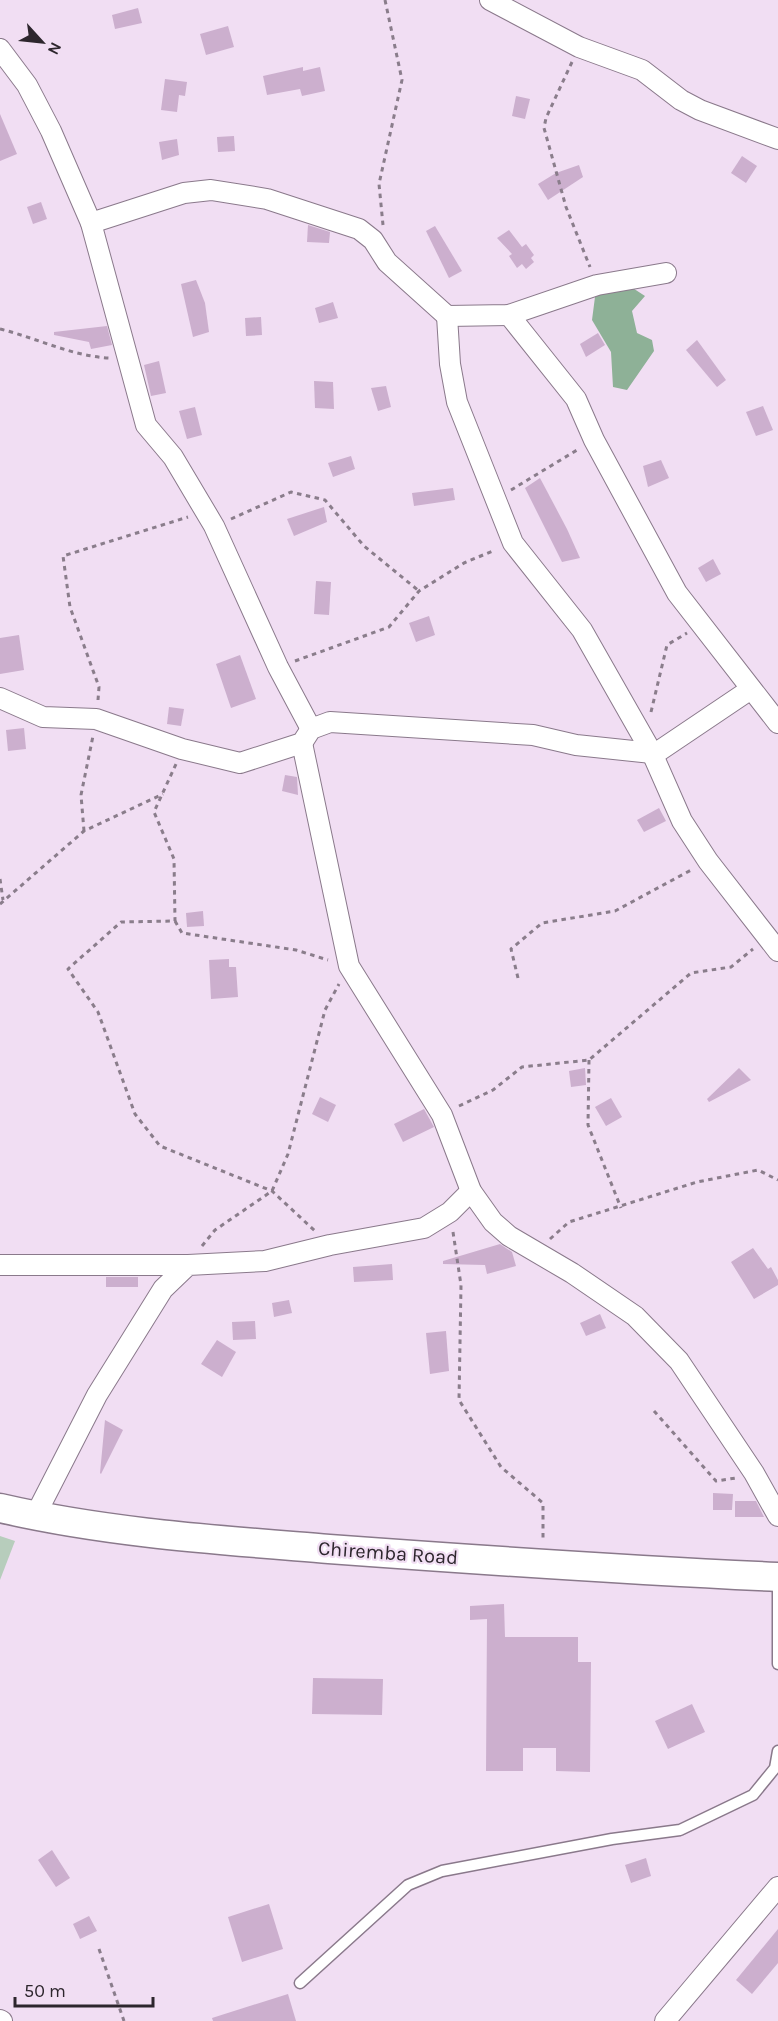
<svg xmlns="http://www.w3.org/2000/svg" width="778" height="2021" viewBox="0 0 778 2021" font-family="Karla,sans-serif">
  <rect width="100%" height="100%" fill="#f1def3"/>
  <polygon fill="#b7cdbc" points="0,1536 15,1541 0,1580"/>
  <polygon fill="#8eb197" points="625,283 645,296 632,311 637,333 652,340 654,351 627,390 613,387 611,352 592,320 595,297"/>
  <g fill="#ccafce">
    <polygon points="138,8 142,23 115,29 112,15"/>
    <polygon points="228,26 234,47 206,55 200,34"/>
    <polygon points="303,67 303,71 320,67 325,91 302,96 300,89 267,95 263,76"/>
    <polygon points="165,79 187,82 185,96 179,95 177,112 161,110"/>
    <polygon points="516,96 530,99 525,119 512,116"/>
    <polygon points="0,114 17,154 0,161"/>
    <polygon points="234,136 235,151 218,152 217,137"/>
    <polygon points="177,139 179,155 162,160 159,142"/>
    <polygon points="742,156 757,166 746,183 731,173"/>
    <polygon points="579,165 583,177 548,200 538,184 556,173"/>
    <polygon points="41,202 47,219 33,224 27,207"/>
    <polygon points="308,225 330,232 329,243 307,242"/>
    <polygon points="435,226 462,271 449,278 426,231"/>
    <polygon points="509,230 522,247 526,244 534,255 531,258 534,262 526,269 522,264 517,268 509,256 512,254 497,238"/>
    <polygon points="196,280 205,303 209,332 193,337 181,284"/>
    <polygon points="333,302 338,318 319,323 315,308"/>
    <polygon points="261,317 262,335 246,336 245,318"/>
    <polygon points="107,326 112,345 91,349 89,342 54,335 54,332"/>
    <polygon points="598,333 605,345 586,357 580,344"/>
    <polygon points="697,340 726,380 717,387 686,350"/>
    <polygon points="159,361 166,393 151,396 144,365"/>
    <polygon points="314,381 333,382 334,409 315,408"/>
    <polygon points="386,386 391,407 378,411 371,388"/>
    <polygon points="763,406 773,430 756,436 746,412"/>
    <polygon points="195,407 202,435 187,439 179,411"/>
    <polygon points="351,456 355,469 333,477 328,463"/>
    <polygon points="661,460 669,478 648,487 643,466"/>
    <polygon points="540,478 567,529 580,558 562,562 525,488"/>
    <polygon points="453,488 455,500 414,506 412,493"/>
    <polygon points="324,507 327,522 294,536 287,519"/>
    <polygon points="713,559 721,574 706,582 698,568"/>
    <polygon points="316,581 331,582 329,615 314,614"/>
    <polygon points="429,616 435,635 416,642 409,623"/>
    <polygon points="19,635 24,670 0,674 0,638"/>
    <polygon points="240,655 256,699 231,708 216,664"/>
    <polygon points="169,707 184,709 181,726 167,724"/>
    <polygon points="24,728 26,749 8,751 6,730"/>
    <polygon points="285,775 297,777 298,795 282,791"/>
    <polygon points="659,808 666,821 644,832 637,820"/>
    <polygon points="203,911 204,926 187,927 186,913"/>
    <polygon points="229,959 229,967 236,967 238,997 211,999 209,960"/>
    <polygon points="585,1068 586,1085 571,1087 569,1071"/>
    <polygon points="739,1068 751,1080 709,1102 707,1099"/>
    <polygon points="320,1097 336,1105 328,1122 312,1114"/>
    <polygon points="611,1098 622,1117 606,1126 595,1107"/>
    <polygon points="424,1109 434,1127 403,1142 394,1124"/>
    <polygon points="500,1244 512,1252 516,1266 487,1274 485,1265 443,1264 443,1261"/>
    <polygon points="753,1248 768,1269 771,1267 778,1280 778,1285 754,1299 731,1262"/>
    <polygon points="392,1264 393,1280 354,1282 353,1267"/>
    <rect x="106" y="1277" width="32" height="10"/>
    <polygon points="289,1300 292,1313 274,1317 272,1303"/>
    <polygon points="600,1314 606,1328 586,1336 580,1323"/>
    <polygon points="255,1321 256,1339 233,1340 232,1322"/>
    <polygon points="446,1331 449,1371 430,1374 426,1333"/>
    <polygon points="217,1340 236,1352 222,1377 201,1364"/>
    <polygon points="105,1420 123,1430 101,1474 100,1473"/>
    <polygon points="713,1493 733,1494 732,1510 713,1510"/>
    <polygon points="735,1501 756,1501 764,1517 735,1517"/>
    <polygon points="504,1604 505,1637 578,1637 578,1662 591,1662 590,1772 556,1771 556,1748 523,1748 523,1771 486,1771 487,1619 470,1620 470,1606"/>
    <polygon points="313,1678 383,1679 382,1715 312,1714"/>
    <polygon points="692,1704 705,1732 668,1749 655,1721"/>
    <polygon points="52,1850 70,1878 56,1887 38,1860"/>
    <polygon points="646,1858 651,1876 631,1883 625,1865"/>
    <polygon points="269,1904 283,1949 242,1962 228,1917"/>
    <polygon points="89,1916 97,1931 80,1939 73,1924"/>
    <polygon points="778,1929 778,1963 752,1994 736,1980"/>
    <polygon points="288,1994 296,2021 213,2021 212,2018"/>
  </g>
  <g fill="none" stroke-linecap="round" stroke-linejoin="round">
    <g stroke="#8a798b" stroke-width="13">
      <g id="service">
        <polyline points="778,1590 778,1664"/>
        <polyline points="300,1983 408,1885 442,1871 612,1839 680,1830 753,1795 775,1768 778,1751"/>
      </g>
    </g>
    <g stroke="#8a798b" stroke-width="22">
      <g id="minor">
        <polyline points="490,0 579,47 642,70 681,100 700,110 778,139"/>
        <polyline points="0,49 27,85 51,131 91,223 146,425 173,457 214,526 278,667 311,729"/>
        <polyline points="91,223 184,193 211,190 267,199 359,229 373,240 387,262 447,316 509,315 597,285 666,273"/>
        <polyline points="509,315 576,399 594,440 677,593 778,723"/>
        <polyline points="447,316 450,364 457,402 513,543 582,630 652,753 682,821 708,861 778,951"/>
        <polyline points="0,698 43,717 96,719 182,749 240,763 302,743 311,729 330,722 533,735 576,745 652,753 659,751 751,689"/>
        <polyline points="302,743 349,966 442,1115 471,1191 493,1222 509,1236 572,1273 635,1316 679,1361 754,1473 778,1516"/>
        <polyline points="0,1265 188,1265"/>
        <polyline points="35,1516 97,1395 163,1289 188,1265 265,1261 330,1245 424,1228 450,1212 471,1191"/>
        <polyline points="0,2020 2,2021"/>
        <polyline points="665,2021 778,1887"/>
      </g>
    </g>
    <g stroke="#8a798b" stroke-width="31">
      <path id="secondary" d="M 0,1508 C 108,1533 219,1540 329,1549 C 479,1560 628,1570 778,1577"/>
    </g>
    <g stroke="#8a7d8b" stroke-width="3" stroke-dasharray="4.5 4.5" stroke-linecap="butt">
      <polyline points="572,62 546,118 544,128 566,207 590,267"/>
      <polyline points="383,225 379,184 402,80 385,0"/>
      <path d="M 0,329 C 37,338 71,356 109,358"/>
      <polyline points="511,490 577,450"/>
      <polyline points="231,519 291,492 325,500 364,546 419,591"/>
      <polyline points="295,661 389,627 419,591 464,563 495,550"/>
      <polyline points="98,700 99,687 70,607 63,556 188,517"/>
      <polyline points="651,712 667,645 687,633"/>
      <polyline points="176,764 154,812 174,859 175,921 121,922 68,969 98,1012 135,1114 160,1146 272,1191 315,1231"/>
      <polyline points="84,831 81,795 93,736"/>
      <polyline points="0,879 3,900"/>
      <polyline points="0,904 84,831 163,794"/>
      <polyline points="175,921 182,933 296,950 328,960"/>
      <polyline points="518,978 511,949 542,923 615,911 693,869"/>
      <polyline points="589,1060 588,1125 621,1208"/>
      <polyline points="459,1106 493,1090 522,1067 589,1060 691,973 731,967 753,949"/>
      <polyline points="453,1232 461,1285 459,1400 501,1467 543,1503 543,1541"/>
      <polyline points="550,1239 569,1222 697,1182 758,1170 778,1180"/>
      <polyline points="202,1246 215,1230 272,1191 288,1154 325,1010 339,984"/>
      <polyline points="654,1411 716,1481 736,1478"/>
      <polyline points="99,1949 124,2021"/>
    </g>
    <use href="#service" stroke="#fff" stroke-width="10"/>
    <use href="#minor" stroke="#fff" stroke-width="20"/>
    <use href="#secondary" stroke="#fff" stroke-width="28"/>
  </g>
  <g text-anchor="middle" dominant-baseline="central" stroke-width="4.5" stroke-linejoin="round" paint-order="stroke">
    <g font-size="20" fill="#2d262d" stroke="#f1def3">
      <text transform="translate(388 1553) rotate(4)">Chiremba Road</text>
    </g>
  </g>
  <g transform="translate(42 42) rotate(117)" stroke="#f1def3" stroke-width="4.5" paint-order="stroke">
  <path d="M0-4.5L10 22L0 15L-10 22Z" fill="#2d262d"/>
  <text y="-9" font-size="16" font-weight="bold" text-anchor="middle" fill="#2d262d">N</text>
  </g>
  <path d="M15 1997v9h138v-9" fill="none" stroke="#2d262d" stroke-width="3"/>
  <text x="24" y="1997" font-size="18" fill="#2d262d" stroke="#f1def3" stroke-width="4.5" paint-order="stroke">50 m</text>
</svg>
